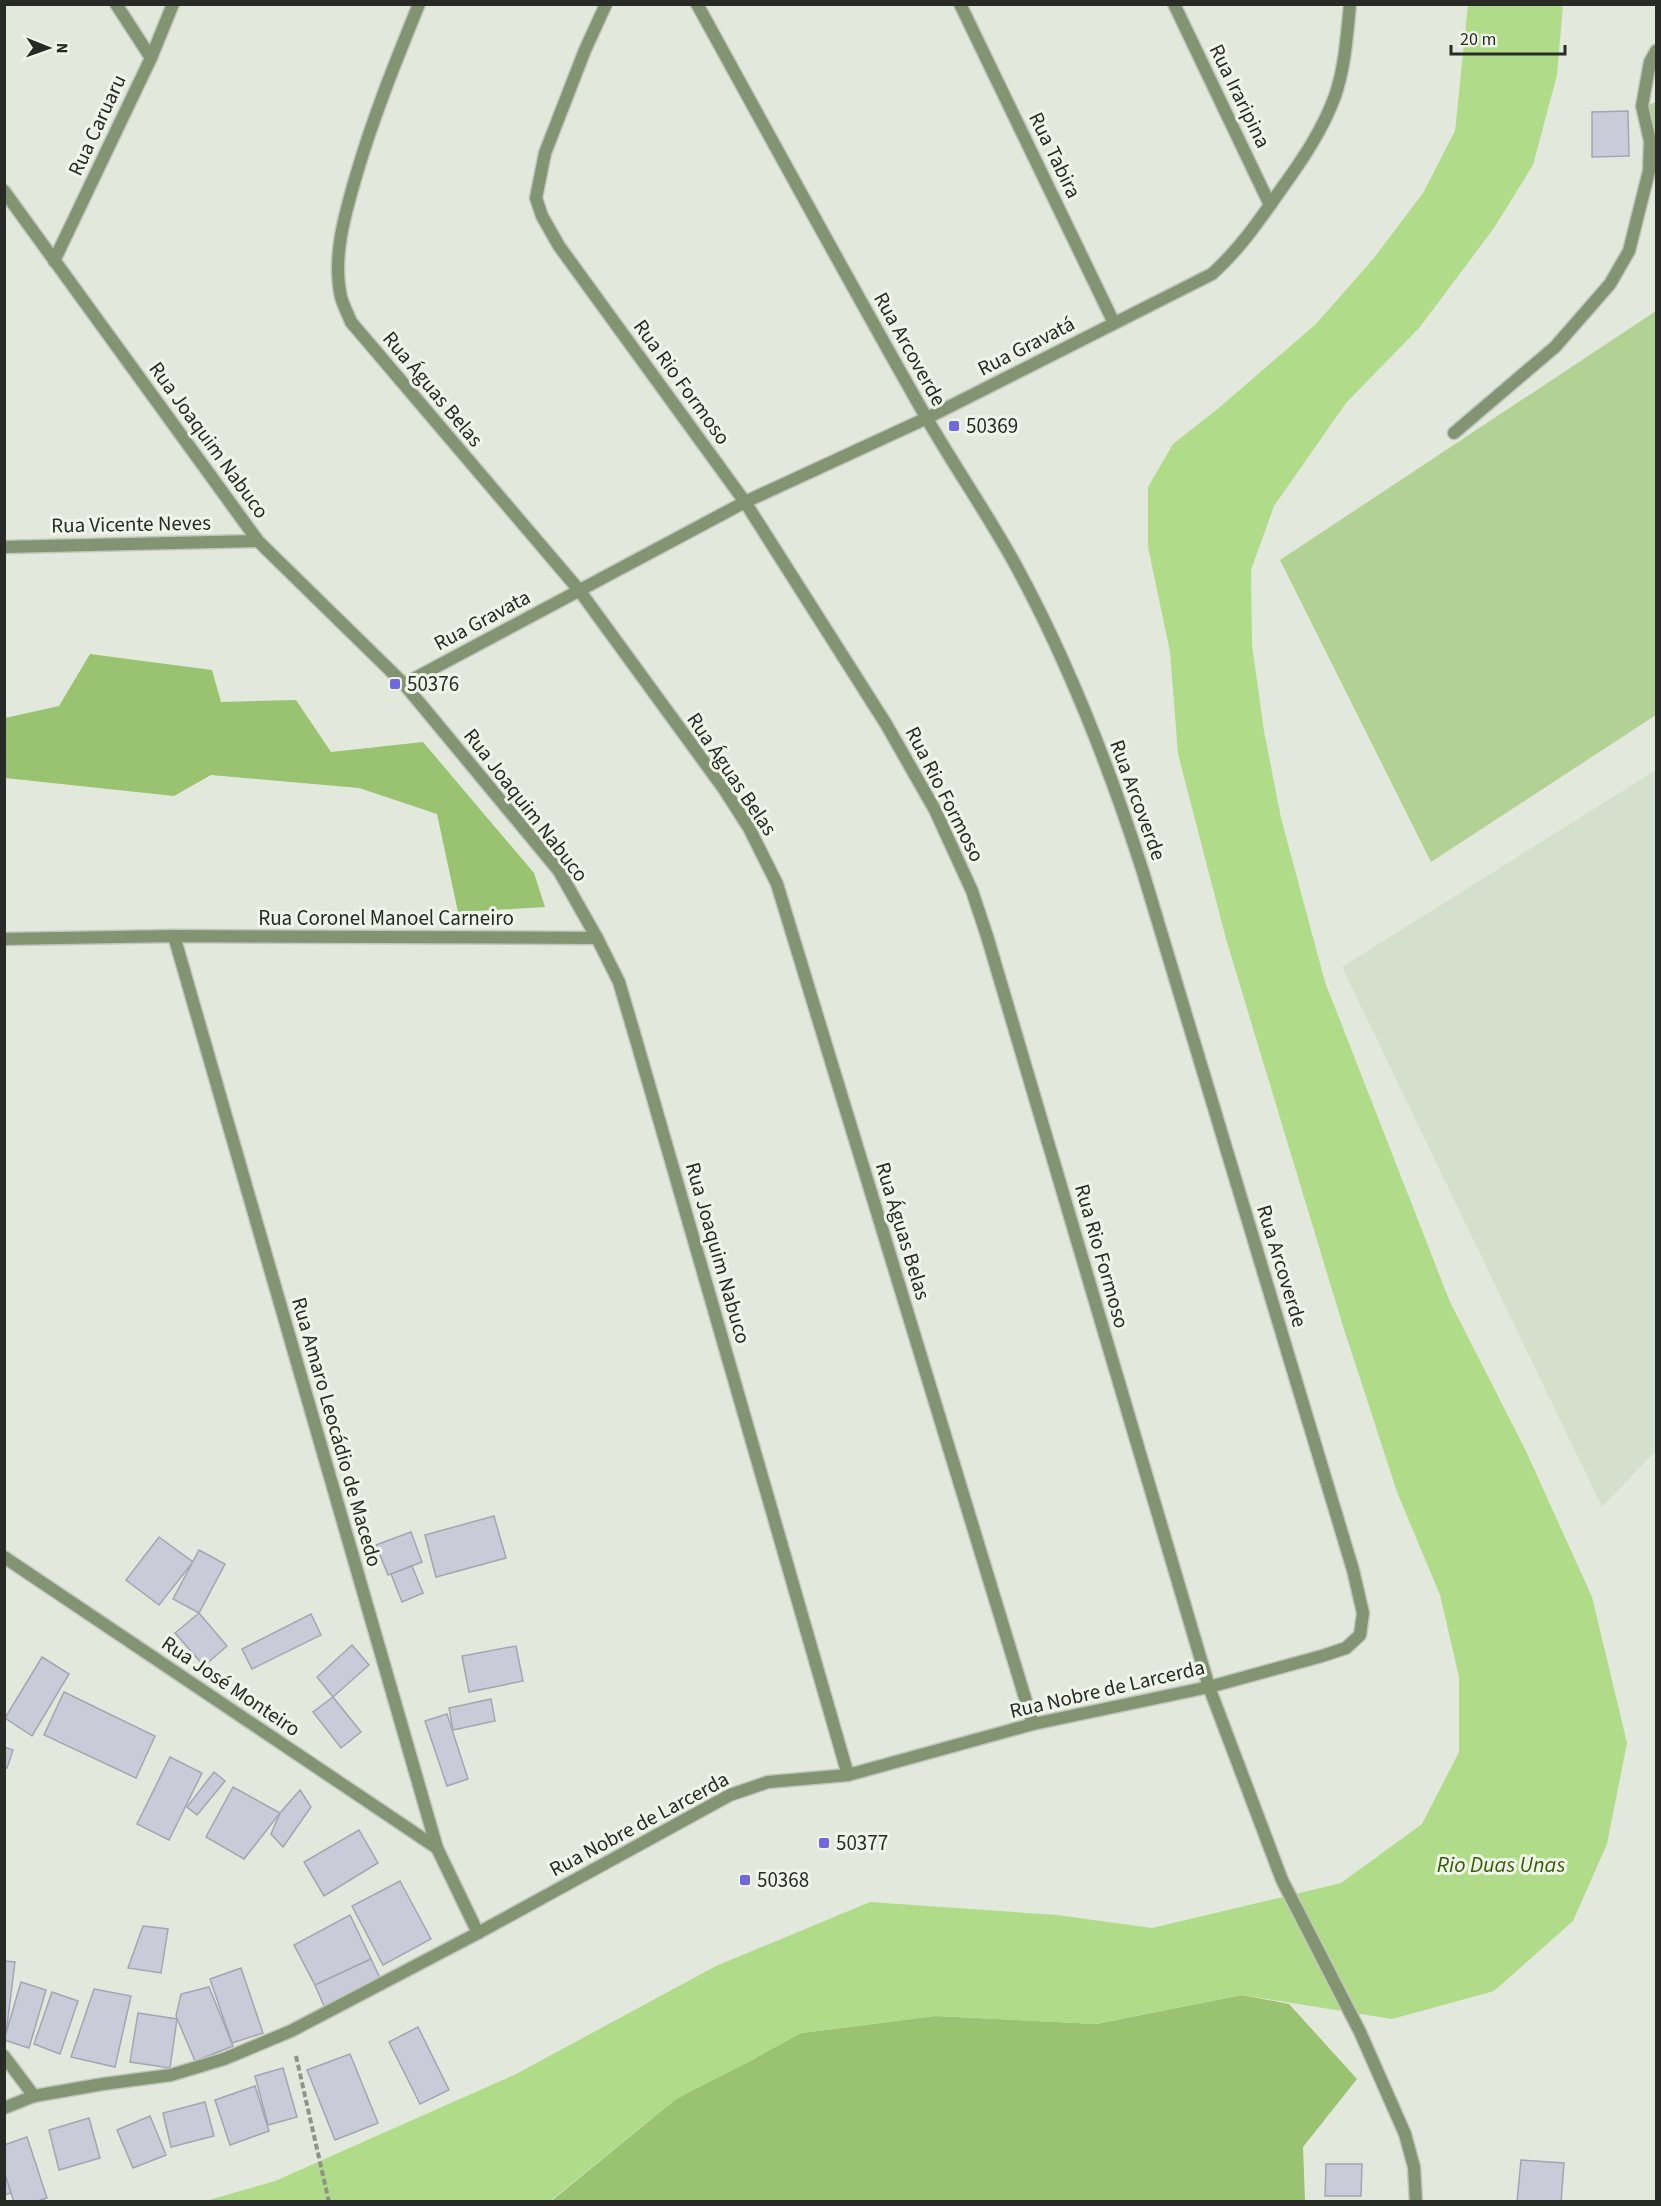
<svg xmlns="http://www.w3.org/2000/svg" width="1661" height="2206" viewBox="0 0 1661 2206" font-family="'Source Sans 3',sans-serif">
  <rect width="100%" height="100%" fill="#e2e9dc"/>
  <polygon fill="#d4dfcc" points="1656,770 1656,1451 1602,1507 1342,967"/>
  <g fill="#b2d295">
    <polygon points="1656,102 1656,136 1645,106"/>
    <polygon points="1656,311 1656,715 1431,862 1280,560"/>
  </g>
  <g fill="#99c271">
    <polygon points="90,654 212,670 221,702 296,700 331,752 423,742 534,873 545,907 458,912 437,814 359,788 211,775 174,796 5,778 5,718 59,706"/>
    <polygon points="1242,1995 1289,2004 1357,2079 1303,2147 1305,2201 550,2202 676,2099 801,2033 935,2016 1096,2024"/>
  </g>
  <polygon fill="#b0db89" points="1468,5 1563,5 1557,75 1533,165 1494,228 1420,327 1346,403 1274,506 1251,570 1252,645 1264,731 1281,818 1325,982 1450,1302 1525,1449 1592,1597 1627,1743 1607,1844 1573,1921 1494,1991 1392,2019 1242,1995 1096,2024 935,2016 801,2033 749,2062 676,2099 550,2201 202,2202 275,2181 516,2074 716,1966 870,1902 1057,1915 1152,1928 1341,1883 1422,1824 1459,1752 1459,1677 1440,1595 1397,1492 1342,1323 1226,939 1178,754 1170,652 1148,547 1148,487 1173,444 1220,407 1316,324 1374,258 1423,193 1455,131"/>
  <g fill="#cacbd8" stroke="#a4a5b1" stroke-width="1.5">
    <polygon points="1628,111 1629,156 1592,157 1592,112"/>
    <polygon points="494,1516 506,1558 436,1577 425,1535"/>
    <polygon points="411,1532 422,1562 388,1575 376,1545"/>
    <polygon points="159,1537 193,1562 159,1605 126,1580"/>
    <polygon points="199,1550 225,1564 199,1613 173,1599"/>
    <polygon points="412,1566 423,1593 402,1602 391,1574"/>
    <polygon points="199,1613 227,1646 204,1666 175,1633"/>
    <polygon points="311,1614 321,1635 252,1669 242,1649"/>
    <polygon points="352,1645 369,1665 333,1697 317,1677"/>
    <polygon points="516,1646 523,1681 469,1692 462,1656"/>
    <polygon points="42,1657 69,1674 32,1736 5,1718"/>
    <polygon points="64,1692 155,1736 136,1778 44,1735"/>
    <polygon points="333,1697 361,1732 341,1748 313,1712"/>
    <polygon points="491,1699 495,1721 453,1730 449,1708"/>
    <polygon points="447,1714 468,1779 447,1786 425,1721"/>
    <polygon points="4,1747 13,1750 7,1768 4,1767"/>
    <polygon points="170,1757 202,1773 169,1840 137,1824"/>
    <polygon points="214,1772 225,1781 197,1815 187,1807"/>
    <polygon points="233,1787 280,1813 244,1859 206,1837"/>
    <polygon points="300,1790 311,1807 283,1847 271,1834 280,1813"/>
    <polygon points="359,1830 378,1863 324,1896 304,1862"/>
    <polygon points="400,1881 431,1939 383,1965 352,1906"/>
    <polygon points="350,1915 371,1959 315,1985 294,1945"/>
    <polygon points="143,1926 168,1929 161,1973 128,1968"/>
    <polygon points="371,1959 381,1980 324,2006 315,1985"/>
    <polygon points="4,1961 15,1962 6,2034 4,2034"/>
    <polygon points="241,1968 263,2033 232,2043 210,1979"/>
    <polygon points="21,1982 46,1990 29,2048 4,2040"/>
    <polygon points="209,1987 233,2046 195,2061 176,2016 181,1994"/>
    <polygon points="94,1989 131,1996 115,2067 71,2057"/>
    <polygon points="52,1992 78,2001 60,2054 34,2044"/>
    <polygon points="138,2013 177,2019 170,2068 130,2062"/>
    <polygon points="418,2027 449,2090 420,2104 389,2042"/>
    <polygon points="350,2054 378,2123 335,2140 307,2070"/>
    <polygon points="283,2068 297,2117 268,2125 255,2076"/>
    <polygon points="255,2086 269,2131 230,2145 215,2100"/>
    <polygon points="205,2102 214,2136 171,2147 163,2113"/>
    <polygon points="150,2116 166,2155 133,2168 117,2130"/>
    <polygon points="89,2118 100,2158 59,2170 49,2130"/>
    <polygon points="27,2137 47,2198 35,2202 14,2202 4,2172 4,2145"/>
    <polygon points="1521,2160 1564,2163 1561,2202 1517,2202"/>
    <polygon points="1326,2164 1362,2164 1361,2196 1325,2196"/>
    <polygon points="4,2172 11,2193 4,2195"/>
  </g>
  <g fill="none" stroke-linecap="round" stroke-linejoin="round">
    <g stroke="#c0c7bb" stroke-width="15">
      <g id="minor">
        <polyline points="116,4 151,58"/>
        <path d="M 419,4 C 396,61 373,117 356,176 C 345,214 332,257 341,297 C 343,305 348,314 351,322 L 579,590 L 724,789 L 749,828 L 777,884 L 1033,1724"/>
        <polyline points="606,4 585,50 545,153 536,198 542,216 559,246 745,502 886,724 935,810 972,891 987,936 1209,1687 1282,1880 1360,2032 1405,2134 1414,2167 1416,2202"/>
        <polyline points="960,4 1114,323"/>
        <polyline points="1174,4 1270,205"/>
        <polyline points="4,191 258,541 404,684 559,871 597,938 619,982 637,1043 848,1775"/>
        <polyline points="54,261 151,58 173,4"/>
        <polyline points="1454,433 1555,347 1610,284 1629,251 1649,171 1650,141 1642,106 1650,62 1656,51"/>
        <polyline points="4,547 258,541"/>
        <path d="M 404,684 L 745,502 L 927,418 L 1212,274 C 1240,249 1261,218 1282,188 C 1303,159 1323,129 1335,96 C 1345,67 1347,35 1350,4"/>
        <polyline points="174,936 437,1848 478,1933"/>
        <polyline points="4,939 174,936 597,938"/>
        <polyline points="4,1557 437,1848"/>
        <polyline points="4,2056 34,2096"/>
        <path d="M 4,2108 L 34,2096 L 103,2084 L 171,2075 L 224,2059 L 291,2031 L 478,1933 L 730,1795 L 768,1782 L 848,1775 L 1033,1724 L 1209,1687 L 1322,1656 L 1346,1648 L 1360,1635 L 1363,1613 L 1353,1570 L 1143,872 C 1109,766 1068,661 1015,564 C 987,513 954,466 926,417 C 848,280 773,142 697,4"/>
      </g>
    </g>
    <polyline stroke="#8f948a" stroke-width="4" stroke-dasharray="6 3" stroke-linecap="butt" points="296,2056 329,2202"/>
    <use href="#minor" stroke="#829472" stroke-width="12"/>
  </g>
  <g fill="#7167e1" stroke="#eff6e9" stroke-width="2">
    <rect x="948" y="420" width="12" height="12" rx="3"/>
    <rect x="389" y="678" width="12" height="12" rx="3"/>
    <rect x="818" y="1837" width="12" height="12" rx="3"/>
    <rect x="739" y="1874" width="12" height="12" rx="3"/>
  </g>
  <g text-anchor="middle" dominant-baseline="central" stroke-width="6" stroke-linejoin="round" paint-order="stroke">
    <g font-size="21" fill="#272a25" stroke="#eff6e9">
      <text transform="translate(1240 96) rotate(64)">Rua Iraripina</text>
      <text transform="translate(97 125) rotate(-65)">Rua Caruaru</text>
      <text transform="translate(1055 155) rotate(64)">Rua Tabira</text>
      <text transform="translate(1026 346) rotate(-27)">Rua Gravatá</text>
      <text transform="translate(910 349) rotate(61)">Rua Arcoverde</text>
      <text transform="translate(682 382) rotate(54)">Rua Rio Formoso</text>
      <text transform="translate(433 389) rotate(50)">Rua Águas Belas</text>
      <text transform="translate(209 440) rotate(54)">Rua Joaquim Nabuco</text>
      <text transform="translate(131 524) rotate(-1)">Rua Vicente Neves</text>
      <text transform="translate(482 620) rotate(-28)">Rua Gravata</text>
      <text transform="translate(732 774) rotate(56)">Rua Águas Belas</text>
      <text transform="translate(945 794) rotate(63)">Rua Rio Formoso</text>
      <text transform="translate(1138 800) rotate(70)">Rua Arcoverde</text>
      <text transform="translate(526 805) rotate(52)">Rua Joaquim Nabuco</text>
      <text x="386" y="918">Rua Coronel Manoel Carneiro</text>
      <text transform="translate(903 1231) rotate(73)">Rua Águas Belas</text>
      <text transform="translate(718 1253) rotate(74)">Rua Joaquim Nabuco</text>
      <text transform="translate(1102 1256) rotate(74)">Rua Rio Formoso</text>
      <text transform="translate(1282 1266) rotate(73)">Rua Arcoverde</text>
      <text transform="translate(337 1432) rotate(74)">Rua Amaro Leocádio de Macedo</text>
      <text transform="translate(231 1686) rotate(34)">Rua José Monteiro</text>
      <text transform="translate(1107 1689) rotate(-13)">Rua Nobre de Larcerda</text>
      <text transform="translate(639 1824) rotate(-28)">Rua Nobre de Larcerda</text>
    </g>
    <g font-size="21" fill="#272a25" stroke="#eff6e9" text-anchor="start">
      <text x="966" y="426">50369</text>
      <text x="407" y="684">50376</text>
      <text x="836" y="1843">50377</text>
      <text x="757" y="1880">50368</text>
    </g>
    <g font-size="22" font-style="italic" fill="#385c00" stroke="#eff6e9">
      <text x="1501" y="1865">Rio Duas Unas</text>
    </g>
  </g>
  <rect width="1661" height="2206" fill="none" stroke="#272a25" stroke-width="12"/>
  <g transform="translate(48 48) rotate(91)" stroke="#eff6e9" stroke-width="4.5" paint-order="stroke">
  <path d="M0-4.5L10 22L0 15L-10 22Z" fill="#272a25"/>
  <text y="-9" font-size="16" font-weight="bold" text-anchor="middle" fill="#272a25">N</text>
  </g>
  <path d="M1451 45v9h114v-9" fill="none" stroke="#272a25" stroke-width="3"/>
  <text x="1460" y="45" font-size="18" fill="#272a25" stroke="#eff6e9" stroke-width="4.5" paint-order="stroke">20 m</text>
</svg>
